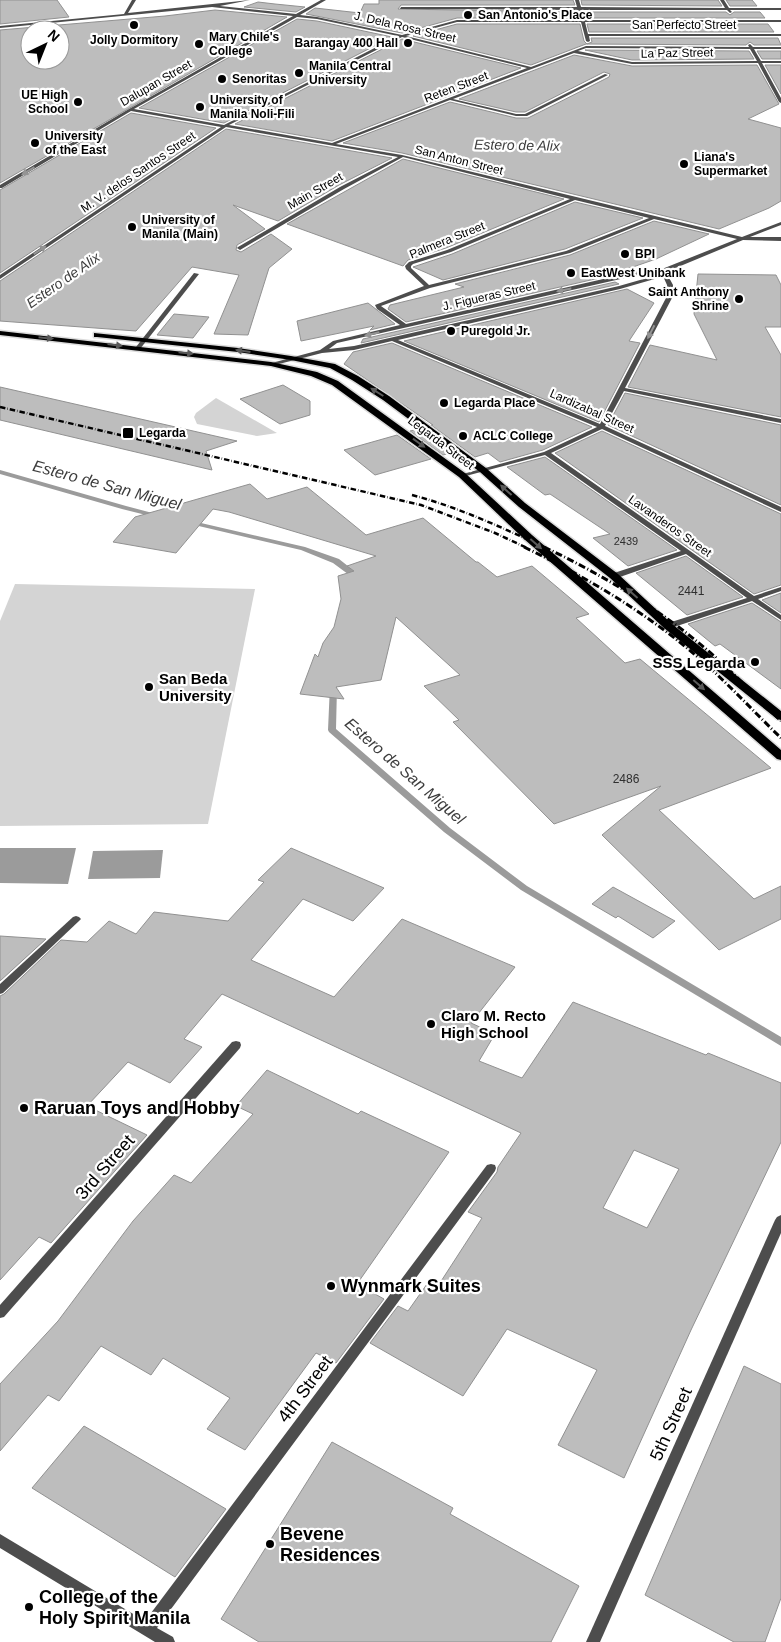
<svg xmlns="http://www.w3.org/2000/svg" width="781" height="1642" viewBox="0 0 781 1642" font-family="Arial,sans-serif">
  <rect width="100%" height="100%" fill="#fff"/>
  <g fill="#d4d4d4">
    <polygon points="216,398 277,433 257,436 197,424 194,417 196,413"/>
    <polygon points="15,584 255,589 208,824 0,826 0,621"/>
  </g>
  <g fill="#9b9b9b">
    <polygon points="0,848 76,848 68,884 0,883"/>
    <polygon points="163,850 160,878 88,879 93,851"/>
  </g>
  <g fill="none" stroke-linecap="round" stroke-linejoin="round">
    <g fill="#9b9b9b" fill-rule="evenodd">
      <polygon points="0,470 126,506 160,515 161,516 158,518 122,509 0,474"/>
      <polygon points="188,520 305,547 339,559 363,578 359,580 356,580 333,563 301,550 186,523 186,521"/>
      <polygon points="330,685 336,685 337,687 336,729 450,828 527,886 781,1037 781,1046 521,890 444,832 329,732 328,730"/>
    </g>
  </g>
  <g fill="#bdbdbd" stroke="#919191" fill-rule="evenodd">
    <polygon points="0,0 57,0 69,17 0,24"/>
    <polygon points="379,0 573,0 575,5 401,5 398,9 577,12 578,18 457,18 402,33 306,14 315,8 360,13 364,4 379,4"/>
    <polygon points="581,0 718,0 722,6 582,5"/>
    <polygon points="726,0 752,0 757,6 730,6"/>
    <polygon points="258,2 275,4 305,7 296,12 244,7"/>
    <path d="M 215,10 L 287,17 L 0,183 L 0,30 L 165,16 ZM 30,30 L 60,30 L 60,60 L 30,60 Z"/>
    <polygon points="584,12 726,12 730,15 734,12 760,12 765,18 585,18"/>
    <polygon points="297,19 317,21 392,37 224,123 139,108"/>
    <polygon points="457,24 580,24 584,41 587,44 592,42 591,38 778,38 781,45 754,45 750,42 746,45 586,44 531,65 413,36"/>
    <polygon points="587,24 768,24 774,32 589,32"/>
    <polygon points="402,39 521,68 332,141 235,124"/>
    <polygon points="585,50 749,51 754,59 632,60"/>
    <polygon points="757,51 781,51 781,59 762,59"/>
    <polygon points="574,55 632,66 757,65 779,104 748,119 781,128 781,201 769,208 719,229 402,153 343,143 450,102 516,118 528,118 609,77 610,74 604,72 525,112 516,112 459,99"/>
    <polygon points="765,65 781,65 781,94"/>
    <polygon points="131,113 216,128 0,273 0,190"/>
    <polygon points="226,129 392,158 339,185 278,221 233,205 265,229 237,245 236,250 241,252 271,234 292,249 269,268 248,335 214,334 239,275 192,267 136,331 0,321 0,281"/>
    <polygon points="403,159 564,199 446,248 408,260 403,266 287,224"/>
    <polygon points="575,202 643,218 565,249 443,280 413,267 452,254"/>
    <polygon points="654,221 709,234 656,259 604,277 406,322 388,309 390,305 464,287 455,284 570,255"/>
    <polygon points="698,274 776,275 781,285 781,327 765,327 781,355 781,417 628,387 650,345 717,360 694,314"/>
    <polygon points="615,282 619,284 361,343 363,339"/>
    <polygon points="627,289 654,303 629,341 640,343 599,422 404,341"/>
    <polygon points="368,303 395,324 370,330 374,326 301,341 297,321"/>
    <polygon points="174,314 209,317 193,338 157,335"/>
    <polygon points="392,343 592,427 543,450 500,462 488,453 475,457 431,425 433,425 344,364 353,352"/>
    <polygon points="283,385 310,401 310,415 280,424 240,399"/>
    <polygon points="0,387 237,441 206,451 212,470 0,420"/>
    <polygon points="625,393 781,425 781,505 608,425"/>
    <polygon points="419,429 451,453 443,455 410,431"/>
    <polygon points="602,431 781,514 781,585 754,594 555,453"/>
    <polygon points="397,435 431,459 375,475 344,450"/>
    <polygon points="545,457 677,550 628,566 593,538 610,534 550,494 545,495 507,467"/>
    <polygon points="250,484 267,499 307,487 366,535 423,518 476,562 478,562 497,577 532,566 589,614 576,618 625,663 640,659 771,768 659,810 754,899 781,886 781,919 719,950 602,835 661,786 554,824 453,722 459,720 424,686 460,675 396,617 381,680 336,687 344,699 300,694 315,654 318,657 323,643 334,627 341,599 338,576 354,571 347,566 376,556 229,512 213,509 176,553 113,542 135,517"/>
    <polygon points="686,556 743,597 687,615 636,573"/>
    <polygon points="781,593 781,613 762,600"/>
    <polygon points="752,603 781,622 781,689 720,644 715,646 688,624"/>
    <path d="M 291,848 L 384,888 L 353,921 L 303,899 L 251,960 L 334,997 L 402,919 L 515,967 L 471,1023 L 495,1034 L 479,1061 L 522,1078 L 573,1002 L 706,1055 L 708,1053 L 781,1083 L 781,1142 L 691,1330 L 624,1478 L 558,1445 L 597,1370 L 507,1329 L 463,1396 L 370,1343 L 398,1306 L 408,1311 L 427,1284 L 436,1289 L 482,1218 L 468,1212 L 497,1172 L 498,1167 L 521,1133 L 222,994 L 184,1039 L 202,1047 L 170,1083 L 128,1062 L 87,1106 L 147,1135 L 51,1243 L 39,1237 L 0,1280 L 0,996 L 4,994 L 61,940 L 87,942 L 109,921 L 136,934 L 154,912 L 228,921 L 264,882 L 258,880 ZM 634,1150 L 679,1169 L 647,1228 L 603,1208 Z"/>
    <polygon points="613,887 675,921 653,938 618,916 616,918 592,904"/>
    <polygon points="0,936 46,939 0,981"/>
    <polygon points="267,1070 358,1114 361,1111 449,1152 357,1284 384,1299 336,1363 316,1353 245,1450 207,1429 230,1398 163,1358 151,1375 101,1346 59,1401 48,1395 0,1451 0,1384 58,1321 133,1221 174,1175 191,1183 253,1114 236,1106"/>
    <polygon points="744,1366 781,1384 781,1598 765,1642 734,1642 645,1595"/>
    <polygon points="84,1426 226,1509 175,1577 32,1488"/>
    <polygon points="332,1442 453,1508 450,1514 579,1586 551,1642 259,1642 221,1619"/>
  </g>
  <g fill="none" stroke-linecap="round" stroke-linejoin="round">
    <g stroke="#dbdbdb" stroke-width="3">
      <g id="major">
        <polygon points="0,331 271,362 317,372 338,381 465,473 532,535 781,750 781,760 777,759 524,539 459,477 332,385 311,376 271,366 0,335"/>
        <polygon points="94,333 238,348 291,356 335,364 358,376 389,396 486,468 525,503 618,574 672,624 781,711 781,720 777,719 664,628 610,578 519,507 480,472 383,400 352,380 330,368 291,360 238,352 97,337 94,337"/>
      </g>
    </g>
    <g fill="#4d4d4d" fill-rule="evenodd">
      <path d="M 132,0 L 136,0 L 128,13 L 250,0 L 220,6 L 296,14 L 321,0 L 326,0 L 300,15 L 317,17 L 402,35 L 457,20 L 581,20 L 578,10 L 400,9 L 401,7 L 577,7 L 575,0 L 579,0 L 581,7 L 725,8 L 720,0 L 724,0 L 729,8 L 781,8 L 781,10 L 730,10 L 732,12 L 730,13 L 727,10 L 581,10 L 584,20 L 781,20 L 781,22 L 585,22 L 588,34 L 781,34 L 781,36 L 589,36 L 590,41 L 588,42 L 586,41 L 581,22 L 457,22 L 406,36 L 531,67 L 586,46 L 749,47 L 748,45 L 750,44 L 753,47 L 781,47 L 781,49 L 754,49 L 761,61 L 781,61 L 781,63 L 762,63 L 781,98 L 781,103 L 779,102 L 758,63 L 632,64 L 574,53 L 453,99 L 516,114 L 525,114 L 605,74 L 608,75 L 527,116 L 516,116 L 450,100 L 336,144 L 402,155 L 742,237 L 781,222 L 781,225 L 750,237 L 781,237 L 781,241 L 743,240 L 666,272 L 673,285 L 672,298 L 625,388 L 781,419 L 781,423 L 624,391 L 605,426 L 781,507 L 781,512 L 602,429 L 551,453 L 754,596 L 781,587 L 781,591 L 758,599 L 781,615 L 781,620 L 752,601 L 671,628 L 665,628 L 664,626 L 665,624 L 747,598 L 686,554 L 617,578 L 611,578 L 611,574 L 681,551 L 545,455 L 462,477 L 459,475 L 544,452 L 597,427 L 392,341 L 354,350 L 322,353 L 271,366 L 268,364 L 320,350 L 333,341 L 400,325 L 377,309 L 375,305 L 424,286 L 406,269 L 405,266 L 409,262 L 447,250 L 570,199 L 403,157 L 344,189 L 240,250 L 237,248 L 238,247 L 340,187 L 398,157 L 226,127 L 0,279 L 0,275 L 221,127 L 131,111 L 2,188 L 0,188 L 0,185 L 129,109 L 293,16 L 212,7 L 0,28 L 0,26 L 124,14 ZM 297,17 L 317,19 L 398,36 L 224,125 L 134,109 ZM 402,37 L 527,68 L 332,143 L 229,125 ZM 586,48 L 750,49 L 757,61 L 632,62 L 578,51 ZM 575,200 L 649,218 L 566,251 L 429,285 L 411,268 L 411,266 L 413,264 L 451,252 ZM 654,219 L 737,239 L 662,269 L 647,269 L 406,324 L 381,306 L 430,288 L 570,253 ZM 647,273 L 658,273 L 654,276 L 619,286 L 354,346 L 329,349 L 337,343 ZM 662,274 L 667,285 L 666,298 L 600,424 L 398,340 L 620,289 L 658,278 Z"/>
      <polygon points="194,273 199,274 140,349 136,349 136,347"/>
      <polygon points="76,916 79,917 81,919 79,921 3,993 0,994 0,984 73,917"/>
      <polygon points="236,1041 240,1042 241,1045 240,1048 4,1317 0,1318 0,1305 232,1042"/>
      <polygon points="491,1164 495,1165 496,1168 495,1171 157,1628 173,1637 175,1642 155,1642 0,1548 0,1534 145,1621 487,1165"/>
      <polygon points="781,1215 781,1233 600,1642 586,1642 775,1220 777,1217"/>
    </g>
    <use href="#major" fill="#000" fill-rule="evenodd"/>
    <g stroke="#000" stroke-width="2.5" stroke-dasharray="5.5 2 0.5 2" stroke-linecap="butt">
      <polyline points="0,407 421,505 495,533 527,548"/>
      <path d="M 412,495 C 458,507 503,528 546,548"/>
    </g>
    <g stroke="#000" stroke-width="3" stroke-dasharray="7 2.5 1 2.5" stroke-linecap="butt">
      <path d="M 524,547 C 584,576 642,610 693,653 C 724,679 752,710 781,738"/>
      <path d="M 544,547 C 601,574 658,608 706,649 C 732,671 756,697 781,721"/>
    </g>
  </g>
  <defs><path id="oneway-solid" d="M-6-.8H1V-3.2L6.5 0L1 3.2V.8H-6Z" transform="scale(1.25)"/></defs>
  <g fill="#949494">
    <use href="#oneway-solid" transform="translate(28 171) rotate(149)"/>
    <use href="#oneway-solid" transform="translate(40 250) rotate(-34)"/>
    <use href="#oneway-solid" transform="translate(564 290) rotate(168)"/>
    <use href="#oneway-solid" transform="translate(651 332) rotate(117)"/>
    <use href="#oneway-solid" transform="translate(372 334) rotate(167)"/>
  </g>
  <g fill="#595959">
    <use href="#oneway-solid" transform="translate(46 338) rotate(6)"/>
    <use href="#oneway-solid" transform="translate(115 345) rotate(7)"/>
    <use href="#oneway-solid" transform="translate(243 351) rotate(-172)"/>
    <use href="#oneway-solid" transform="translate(186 353) rotate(6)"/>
    <use href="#oneway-solid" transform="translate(377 392) rotate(-148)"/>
    <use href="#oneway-solid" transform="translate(419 443) rotate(36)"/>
    <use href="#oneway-solid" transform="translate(506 490) rotate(-138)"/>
    <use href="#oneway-solid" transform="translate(536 544) rotate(41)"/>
    <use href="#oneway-solid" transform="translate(632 593) rotate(-138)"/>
    <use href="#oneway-solid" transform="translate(699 685) rotate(41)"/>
  </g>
  <g fill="#000" stroke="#fff" stroke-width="2">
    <circle cx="468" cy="15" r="5"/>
    <circle cx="134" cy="25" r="5"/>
    <circle cx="408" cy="43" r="5"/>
    <circle cx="199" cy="44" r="5"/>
    <circle cx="299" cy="73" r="5"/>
    <circle cx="222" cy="79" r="5"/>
    <circle cx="78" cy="102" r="5"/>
    <circle cx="200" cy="107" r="5"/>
    <circle cx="35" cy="143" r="5"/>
    <circle cx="684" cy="164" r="5"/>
    <circle cx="132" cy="227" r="5"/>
    <circle cx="625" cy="254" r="5"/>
    <circle cx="571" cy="273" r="5"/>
    <circle cx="739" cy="299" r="5"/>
    <circle cx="451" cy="331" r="5"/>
    <circle cx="444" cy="403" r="5"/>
    <rect x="122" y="427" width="12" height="12" rx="2.5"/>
    <circle cx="463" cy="436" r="5"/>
    <circle cx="755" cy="662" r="5"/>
    <circle cx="149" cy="687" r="5"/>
    <circle cx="431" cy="1024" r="5"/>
    <circle cx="24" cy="1108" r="5"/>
    <circle cx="331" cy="1286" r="5"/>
    <circle cx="270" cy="1544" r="5"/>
    <circle cx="29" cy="1607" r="5"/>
  </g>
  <g text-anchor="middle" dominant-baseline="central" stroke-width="4.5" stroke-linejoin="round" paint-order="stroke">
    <g font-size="11" fill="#2f2f2f">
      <text x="626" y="541">2439</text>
    </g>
    <g font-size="12" font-weight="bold" fill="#000" stroke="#fff" text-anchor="start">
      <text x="478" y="15">San Antonio's Place</text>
      <text x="209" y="37">Mary Chile's<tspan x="209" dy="14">College</tspan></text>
      <text x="134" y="40" text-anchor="middle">Jolly Dormitory</text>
      <text x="398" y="43" text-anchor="end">Barangay 400 Hall</text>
      <text x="309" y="66">Manila Central<tspan x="309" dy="14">University</tspan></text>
      <text x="232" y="79">Senoritas</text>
      <text x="68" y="95" text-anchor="end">UE High<tspan x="68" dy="14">School</tspan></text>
      <text x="210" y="100">University of<tspan x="210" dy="14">Manila Noli-Fili</tspan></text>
      <text x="45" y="136">University<tspan x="45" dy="14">of the East</tspan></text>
      <text x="694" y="157">Liana's<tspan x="694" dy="14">Supermarket</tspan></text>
      <text x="142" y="220">University of<tspan x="142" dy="14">Manila (Main)</tspan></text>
      <text x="635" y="254">BPI</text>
      <text x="581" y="273">EastWest Unibank</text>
      <text x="729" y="292" text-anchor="end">Saint Anthony<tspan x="729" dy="14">Shrine</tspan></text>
      <text x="461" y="331">Puregold Jr.</text>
      <text x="454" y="403">Legarda Place</text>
      <text x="139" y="433">Legarda</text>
      <text x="473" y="436">ACLC College</text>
    </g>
    <g font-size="12" fill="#000" stroke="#fff">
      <text x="684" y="25">San Perfecto Street</text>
      <text transform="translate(405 27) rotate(13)">J. Dela Rosa Street</text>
      <text transform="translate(677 53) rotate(-1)">La Paz Street</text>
      <text transform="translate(156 83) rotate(-30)">Dalupan Street</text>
      <text transform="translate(456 87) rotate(-21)">Reten Street</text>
      <text transform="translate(459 160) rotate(14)">San Anton Street</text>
      <text transform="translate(138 172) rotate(-34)">M. V. delos Santos Street</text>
      <text transform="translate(315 191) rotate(-30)">Main Street</text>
      <text transform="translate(447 240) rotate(-22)">Palmera Street</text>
      <text transform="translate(489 296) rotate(-13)">J. Figueras Street</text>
      <text transform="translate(592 411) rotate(24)">Lardizabal Street</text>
      <text transform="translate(441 443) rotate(37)">Legarda Street</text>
      <text transform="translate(670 526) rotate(35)">Lavanderos Street</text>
    </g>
    <g font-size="12" fill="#2f2f2f">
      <text x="691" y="591">2441</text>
      <text x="626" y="779">2486</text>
    </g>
    <g font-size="14" font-style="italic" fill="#3c3c3c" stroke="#fff">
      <text transform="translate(517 145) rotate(1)">Estero de Alix</text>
      <text transform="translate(63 280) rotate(-35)">Estero de Alix</text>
    </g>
    <g font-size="15" font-weight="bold" fill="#000" stroke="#fff" text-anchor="start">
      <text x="745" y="662" text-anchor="end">SSS Legarda</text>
      <text x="159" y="678">San Beda<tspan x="159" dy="17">University</tspan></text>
      <text x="441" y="1015">Claro M. Recto<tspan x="441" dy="17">High School</tspan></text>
    </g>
    <g font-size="16" font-style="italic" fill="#3c3c3c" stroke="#fff">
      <text transform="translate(107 485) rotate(15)">Estero de San Miguel</text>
      <text transform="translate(405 771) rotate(41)">Estero de San Miguel</text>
    </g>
    <g font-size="18" font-weight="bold" fill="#000" stroke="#fff" text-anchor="start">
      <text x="34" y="1108">Raruan Toys and Hobby</text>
      <text x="341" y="1286">Wynmark Suites</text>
      <text x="280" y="1534">Bevene<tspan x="280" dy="21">Residences</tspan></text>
      <text x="39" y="1597">College of the<tspan x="39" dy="21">Holy Spirit Manila</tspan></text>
    </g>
    <g font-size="18" fill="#000" stroke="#fff">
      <text transform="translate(105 1167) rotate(-49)">3rd Street</text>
      <text transform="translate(305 1389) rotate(-53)">4th Street</text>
      <text transform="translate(671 1424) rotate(-66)">5th Street</text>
    </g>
  </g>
  <g transform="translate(45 45) rotate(43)"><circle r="24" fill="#ffffff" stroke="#999999"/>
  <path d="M0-4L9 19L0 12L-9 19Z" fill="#000000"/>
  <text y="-8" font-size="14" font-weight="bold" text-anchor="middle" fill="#000000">N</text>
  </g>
</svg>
